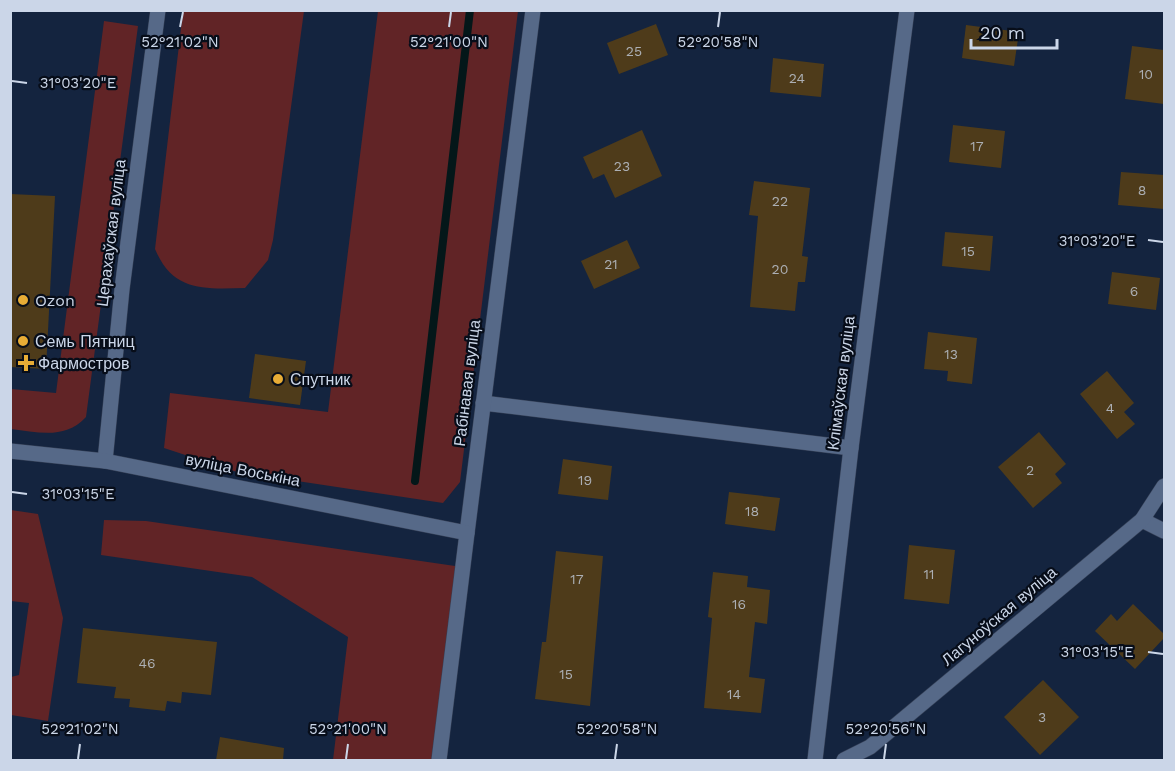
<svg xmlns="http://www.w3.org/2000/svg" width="1175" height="771" viewBox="0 0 1175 771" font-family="'Work Sans',sans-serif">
  <rect width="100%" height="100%" fill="#14243f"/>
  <g fill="#612426">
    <path d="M 183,11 L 304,11 L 273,240 L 268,260 L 245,288 C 204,289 173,292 155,249 Z"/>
    <polygon points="378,11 518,11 460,482 443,503 237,472 164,448 170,393 328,412"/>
    <path d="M 104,21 L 138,26 L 86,417 C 65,440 38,432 11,429 L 11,389 L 56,393 Z"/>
    <polygon points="11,510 38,514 63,618 48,721 11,715 11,677 19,675 29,603 11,601"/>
    <polygon points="104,520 146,521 462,567 439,760 333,760 348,637 252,577 101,555"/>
  </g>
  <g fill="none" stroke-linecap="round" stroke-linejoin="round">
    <polyline stroke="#041719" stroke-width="8" points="415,481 470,10"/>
  </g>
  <g fill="#4e3b1a">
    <polygon points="656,24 668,55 619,74 607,43"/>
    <polygon points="966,25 1019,32 1014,66 962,58"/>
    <polygon points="1132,46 1164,50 1164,104 1125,99"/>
    <polygon points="773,58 824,64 821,97 770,92"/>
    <polygon points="953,125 1005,131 1001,168 949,162"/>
    <polygon points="642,130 662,176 615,198 604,174 593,179 583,157"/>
    <polygon points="1121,172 1164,175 1164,209 1118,205"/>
    <polygon points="754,181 810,188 802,256 808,257 805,282 798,282 795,311 750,307 758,216 749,215"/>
    <polygon points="10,194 55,196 46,369 10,367"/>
    <polygon points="945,232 993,236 990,271 942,266"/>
    <polygon points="627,240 640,268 594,289 581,261"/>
    <polygon points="1112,272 1160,278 1156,310 1108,304"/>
    <polygon points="928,332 977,338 972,384 947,381 948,371 924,369"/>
    <polygon points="255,354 306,361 300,405 249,398"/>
    <polygon points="1107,371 1134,403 1124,412 1135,424 1117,439 1080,394"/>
    <polygon points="1039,432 1066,464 1055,474 1062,483 1033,508 998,467"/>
    <polygon points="563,459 612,466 608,500 558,494"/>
    <polygon points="729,492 780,498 775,531 725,524"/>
    <polygon points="909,545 955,550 949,604 904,599"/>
    <polygon points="556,551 603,556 590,706 535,699 542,642 546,642"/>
    <polygon points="713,572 748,576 747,587 770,590 767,624 755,622 749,677 765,679 761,713 704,708 712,618 708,617"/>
    <polygon points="1133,604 1164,634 1164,638 1135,669 1095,631 1111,614 1117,621"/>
    <polygon points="83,628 217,642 211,695 182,692 181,703 167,701 165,711 129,707 130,699 114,698 116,687 77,683"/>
    <polygon points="1043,680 1079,717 1040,755 1004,717"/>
    <polygon points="220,737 284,748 283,760 216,760"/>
  </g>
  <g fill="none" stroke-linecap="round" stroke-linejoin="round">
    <g stroke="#364157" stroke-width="16">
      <g id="minor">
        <polyline points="483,403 851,448"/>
        <polyline points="105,461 122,289 158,10"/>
        <polyline points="1142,520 1164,531"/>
        <polyline points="467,533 533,10"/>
        <polyline points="815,760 851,448 907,10"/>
        <polyline points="844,760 870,747 1142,520 1164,486"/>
      </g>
    </g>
    <g stroke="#364157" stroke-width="16">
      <polyline id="tertiary" points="10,451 105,461 467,533 439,760"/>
    </g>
    <use href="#minor" stroke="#566988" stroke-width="15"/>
    <use href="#tertiary" stroke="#566988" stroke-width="15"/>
  </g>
  <path fill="none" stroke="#cbd6e8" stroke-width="2" d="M 180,27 L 183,12M 449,27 L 451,12M 718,27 L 720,12M 12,81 L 27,83M 1148,240 L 1163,242M 12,492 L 27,494M 1148,652 L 1163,654M 78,759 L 80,744M 346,759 L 348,744M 615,759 L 617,744M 884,759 L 886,744"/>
  <g fill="#e7ac36" stroke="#070d19" stroke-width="2">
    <circle cx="23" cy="300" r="6"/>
    <circle cx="23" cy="341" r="6"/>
    <path d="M23 354h6v6h6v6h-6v6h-6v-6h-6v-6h6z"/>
    <circle cx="278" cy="379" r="6"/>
  </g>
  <g text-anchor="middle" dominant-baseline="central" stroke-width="4.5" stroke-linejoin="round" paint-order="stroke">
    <g font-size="14" fill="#acafb4">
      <text x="634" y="51">25</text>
      <text x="1146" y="74">10</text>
      <text x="797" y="78">24</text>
      <text x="977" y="146">17</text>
      <text x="622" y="166">23</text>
      <text x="1142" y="190">8</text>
      <text x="780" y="201">22</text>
      <text x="968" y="251">15</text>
      <text x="611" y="264">21</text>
      <text x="780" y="269">20</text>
      <text x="1134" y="291">6</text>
      <text x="951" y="354">13</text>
      <text x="1110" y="408">4</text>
      <text x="1030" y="470">2</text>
      <text x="585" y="480">19</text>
      <text x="752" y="511">18</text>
      <text x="929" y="574">11</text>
      <text x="577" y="579">17</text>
      <text x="739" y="604">16</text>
      <text x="147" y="663">46</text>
      <text x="566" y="674">15</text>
      <text x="734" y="694">14</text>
      <text x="1042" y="717">3</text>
    </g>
    <g font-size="16" fill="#cbd6e8" stroke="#070d19">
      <text transform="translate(111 233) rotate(-83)">Церахаўская вуліца</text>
      <text transform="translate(467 383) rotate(-83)">Рабінавая вуліца</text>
      <text transform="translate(841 383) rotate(-83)">Клімаўская вуліца</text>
      <text transform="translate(243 470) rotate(11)">вуліца Воськіна</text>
      <text transform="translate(999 616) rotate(-40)">Лагуноўская вуліца</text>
    </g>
    <g font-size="16" fill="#cbd6e8" stroke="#070d19" text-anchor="start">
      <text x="35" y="300">Ozon</text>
      <text x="35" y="341">Семь Пятниц</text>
      <text x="38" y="363">Фармостров</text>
      <text x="290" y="379">Спутник</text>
    </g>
  </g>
  <g font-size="15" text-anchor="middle" fill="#cbd6e8" stroke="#070d19" stroke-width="4.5" stroke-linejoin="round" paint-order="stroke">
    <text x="180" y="47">52°21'02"N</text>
    <text x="449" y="47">52°21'00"N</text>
    <text x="718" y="47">52°20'58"N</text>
    <text x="78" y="88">31°03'20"E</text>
    <text x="1097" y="246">31°03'20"E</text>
    <text x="78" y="499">31°03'15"E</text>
    <text x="1097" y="657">31°03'15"E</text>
    <text x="80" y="734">52°21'02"N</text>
    <text x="348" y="734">52°21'00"N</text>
    <text x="617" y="734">52°20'58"N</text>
    <text x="886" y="734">52°20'56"N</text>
  </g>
  <rect width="1175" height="771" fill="none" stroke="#cbd6e8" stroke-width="24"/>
  <path d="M971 39v9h86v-9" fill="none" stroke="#cbd6e8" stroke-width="3"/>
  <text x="980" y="39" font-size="18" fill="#cbd6e8" stroke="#070d19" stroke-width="4.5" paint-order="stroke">20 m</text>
</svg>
